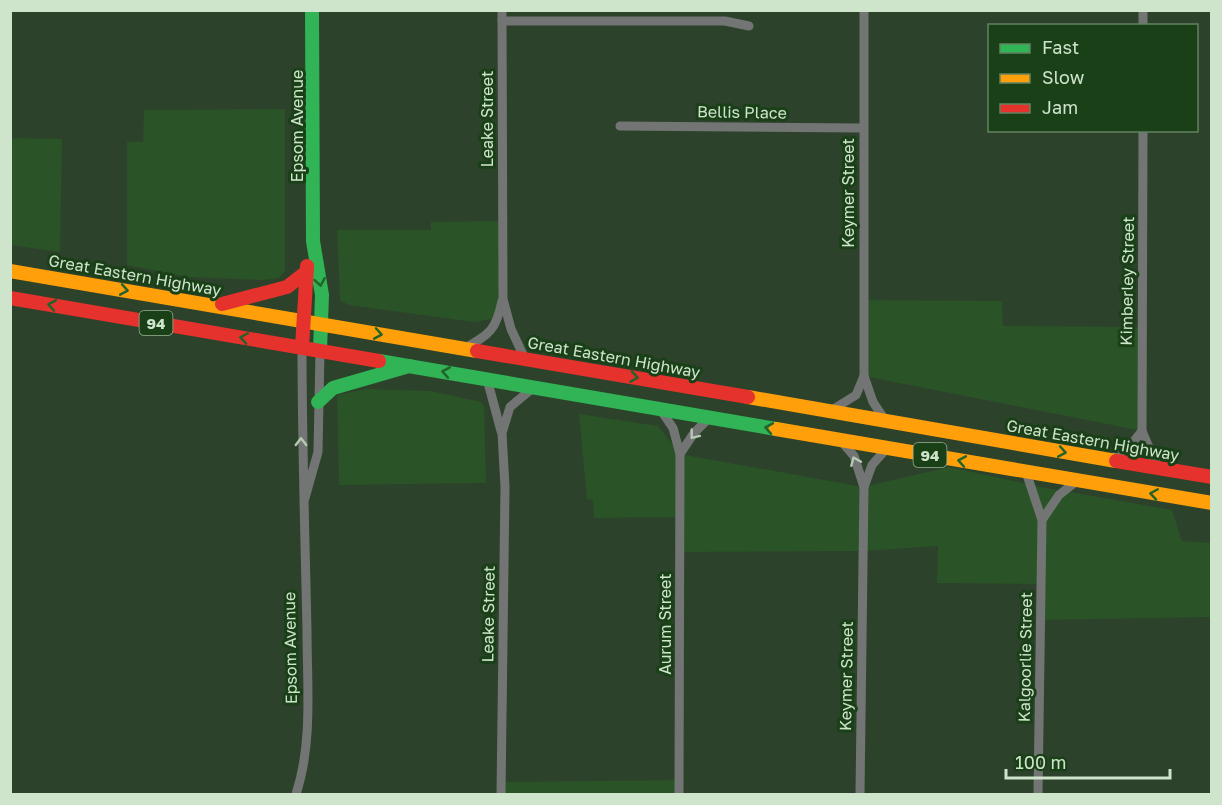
<svg xmlns="http://www.w3.org/2000/svg" width="1222" height="805" viewBox="0 0 1222 805" font-family="'Golos Text',sans-serif">
  <rect width="100%" height="100%" fill="#2d422b"/>
  <g fill="#2a5327">
    <polygon points="285,109 285,271 279,278 262,280 187,277 127,265 127,142 143,142 144,110"/>
    <polygon points="11,138 62,139 60,252 11,245"/>
    <polygon points="500,221 508,315 475,322 348,305 340,300 337,230 431,230 431,222"/>
    <polygon points="864,300 1002,301 1003,326 1141,327 1142,431 864,376"/>
    <polygon points="366,389 431,391 481,402 484,406 486,483 339,485 337,395"/>
    <polygon points="579,414 658,426 680,454 863,487 949,467 1041,487 1172,510 1182,541 1211,543 1211,617 1040,620 1040,584 937,583 938,546 863,551 680,552 680,517 594,518 593,500 587,499"/>
    <polygon points="679,780 679,794 501,794 501,782"/>
  </g>
  <g fill="none" stroke-linecap="round" stroke-linejoin="round">
    <g stroke="#737574" stroke-width="9">
      <polyline points="502,10 503,299 511,329 525,359"/>
      <polyline points="864,10 864,376 873,402 885,420"/>
      <polyline points="502,21 725,21 749,26"/>
      <polyline points="1143,26 1143,10"/>
      <polyline points="620,126 863,128"/>
      <polyline points="1143,130 1142,431 1158,468"/>
      <path d="M 465,348 C 490,334 496,330 502,301"/>
      <polyline points="487,379 501,431"/>
      <polyline points="660,409 673,428 680,454 679,794"/>
      <polyline points="832,410 856,395 864,376"/>
      <polyline points="841,441 854,456 864,487 860,794"/>
      <polyline points="680,454 694,433 710,417"/>
      <polyline points="1111,460 1134,441 1142,431"/>
      <polyline points="1026,472 1042,520 1038,794"/>
      <polyline points="864,487 872,465 887,448"/>
      <polyline points="305,498 318,452 320,351"/>
      <polyline points="1042,520 1059,495 1078,480"/>
      <path d="M 296,794 C 313,743 307,685 307,631 C 305,536 302,442 302,347"/>
      <polyline points="501,794 505,487 502,433 510,407 534,387"/>
    </g>
    <g stroke="#30b455" stroke-width="14">
      <polyline points="312,10 313,241 322,295 320,351"/>
      <polyline points="379,361 776,429"/>
      <polyline points="318,402 333,388 409,366"/>
    </g>
    <g stroke="#ff9f0a" stroke-width="14">
      <polyline points="10,271 477,351"/>
      <polyline points="748,397 1116,461"/>
      <polyline points="776,429 1212,503"/>
    </g>
    <g stroke="#e5322d" stroke-width="14">
      <polyline points="10,298 379,361"/>
      <polyline points="222,304 287,287 305,273"/>
      <polyline points="302,347 307,266"/>
      <polyline points="477,351 748,397"/>
      <polyline points="1116,461 1212,477"/>
    </g>
  </g>
  <defs><path id="oneway-chevron" d="M-2-3.5L2.5 0L-2 3.5" fill="none" stroke-width="1.6" stroke-linecap="round" stroke-linejoin="round" transform="scale(1.5)"/></defs>
  <g stroke="#21632a">
    <use href="#oneway-chevron" transform="translate(320 282) rotate(80)"/>
    <use href="#oneway-chevron" transform="translate(124 290) rotate(10)"/>
    <use href="#oneway-chevron" transform="translate(52 305) rotate(-170)"/>
    <use href="#oneway-chevron" transform="translate(378 334) rotate(10)"/>
    <use href="#oneway-chevron" transform="translate(244 338) rotate(-171)"/>
    <use href="#oneway-chevron" transform="translate(446 372) rotate(-170)"/>
    <use href="#oneway-chevron" transform="translate(634 377) rotate(9)"/>
    <use href="#oneway-chevron" transform="translate(769 428) rotate(-170)"/>
    <use href="#oneway-chevron" transform="translate(1062 452) rotate(10)"/>
    <use href="#oneway-chevron" transform="translate(962 461) rotate(-170)"/>
    <use href="#oneway-chevron" transform="translate(1154 494) rotate(-171)"/>
  </g>
  <g stroke="#b7c8b5">
    <use href="#oneway-chevron" transform="translate(694 435) rotate(128)"/>
    <use href="#oneway-chevron" transform="translate(301 442) rotate(-90)"/>
    <use href="#oneway-chevron" transform="translate(855 461) rotate(-113)"/>
  </g>
  <g text-anchor="middle" dominant-baseline="central" stroke-width="6" stroke-linejoin="round" paint-order="stroke">
    <g fill="#1a4018" stroke="#98b395" stroke-width="1.5">
      <rect x="139.5" y="311" width="33" height="24" rx="4.5"/>
      <rect x="913.5" y="443" width="33" height="24" rx="4.5"/>
    </g>
    <g font-size="15" font-weight="bold" fill="#cee4cb">
      <text x="156" y="323">94</text>
      <text x="930" y="455">94</text>
    </g>
    <g font-size="16" fill="#cee4cb" stroke="#1a4018">
      <text transform="translate(742 112) rotate(1)">Bellis Place</text>
      <text transform="translate(487 119) rotate(-90)">Leake Street</text>
      <text transform="translate(297 126) rotate(-90)">Epsom Avenue</text>
      <text transform="translate(848 193) rotate(-90)">Keymer Street</text>
      <text transform="translate(135 275) rotate(10)">Great Eastern Highway</text>
      <text transform="translate(1127 281) rotate(-89)">Kimberley Street</text>
      <text transform="translate(614 357) rotate(10)">Great Eastern Highway</text>
      <text transform="translate(1093 440) rotate(10)">Great Eastern Highway</text>
      <text transform="translate(488 614) rotate(-89)">Leake Street</text>
      <text transform="translate(665 624) rotate(-90)">Aurum Street</text>
      <text transform="translate(290 648) rotate(-91)">Epsom Avenue</text>
      <text transform="translate(1025 657) rotate(-89)">Kalgoorlie Street</text>
      <text transform="translate(846 676) rotate(-89)">Keymer Street</text>
    </g>
  </g>
  <rect width="1222" height="805" fill="none" stroke="#cee4cb" stroke-width="24"/>
  <rect x="988" y="24" width="210" height="108" fill="#1a4018" stroke="#628260" stroke-width="1.5"/>
  <rect x="1000" y="44" width="30" height="9" fill="#30b455" stroke="#628260" stroke-width="1.5"/>
  <text x="1042" y="54" font-size="18" fill="#cee4cb">Fast</text>
  <rect x="1000" y="74" width="30" height="9" fill="#ff9f0a" stroke="#628260" stroke-width="1.5"/>
  <text x="1042" y="84" font-size="18" fill="#cee4cb">Slow</text>
  <rect x="1000" y="104" width="30" height="9" fill="#e5322d" stroke="#628260" stroke-width="1.5"/>
  <text x="1042" y="114" font-size="18" fill="#cee4cb">Jam</text>
  <path d="M1006 769v9h164v-9" fill="none" stroke="#cee4cb" stroke-width="3"/>
  <text x="1015" y="769" font-size="18" fill="#cee4cb" stroke="#1a4018" stroke-width="4.5" paint-order="stroke">100 m</text>
</svg>
